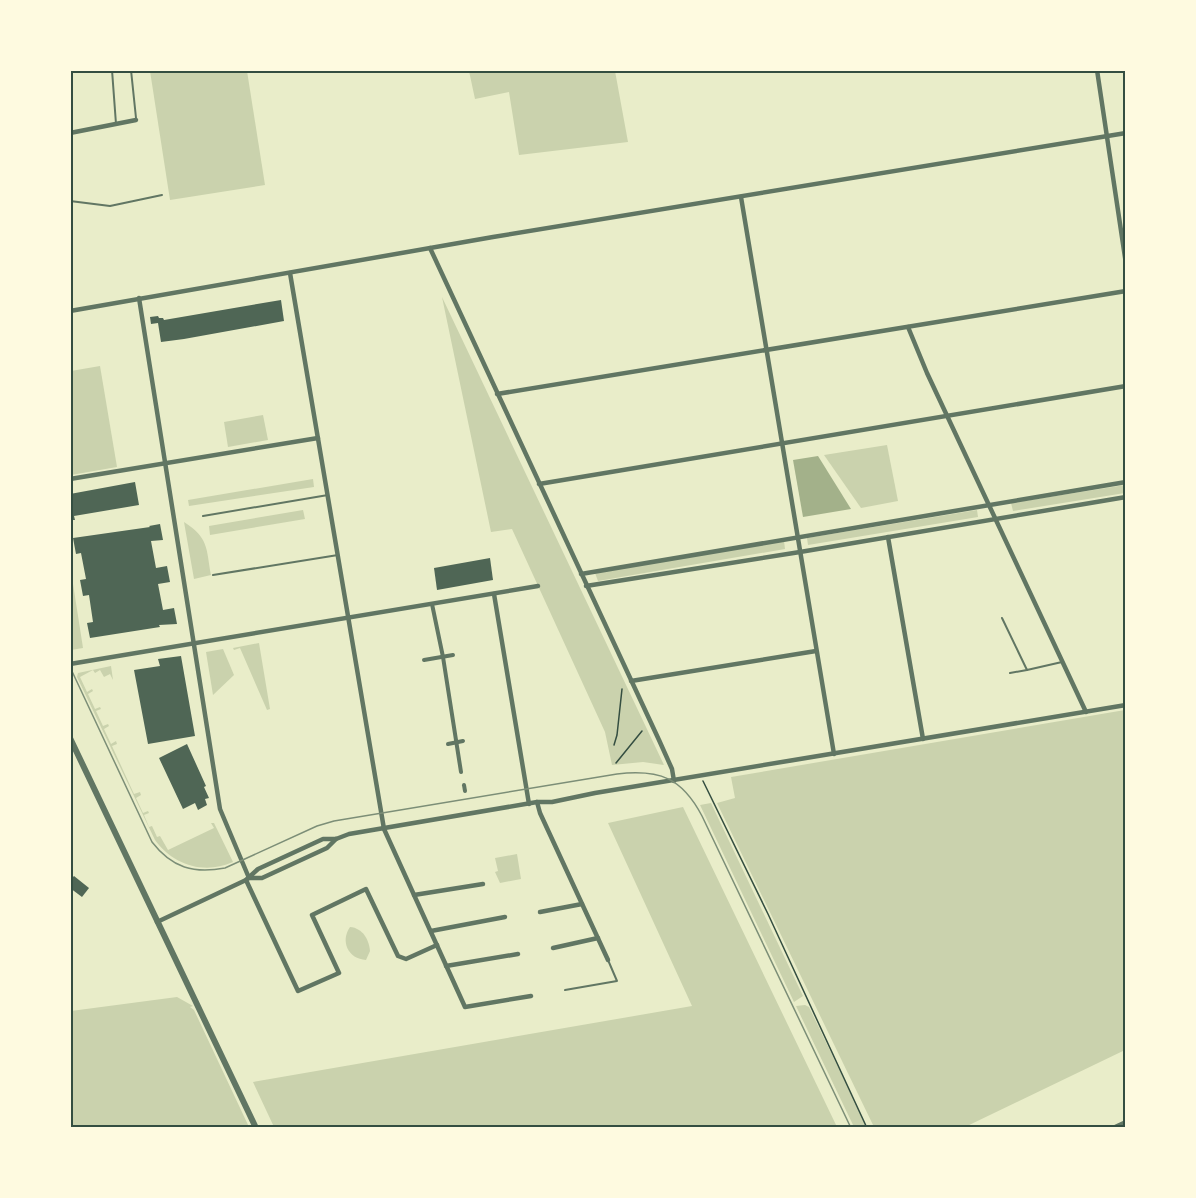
<svg xmlns="http://www.w3.org/2000/svg" width="1196" height="1198" viewBox="0 0 1196 1198" font-family="Mulish,sans-serif">
  <rect width="100%" height="100%" fill="#e9edc9"/>
  <g fill="#cad2ad">
    <polygon points="150,71 247,71 265,185 170,200"/>
    <polygon points="469,71 615,71 628,142 519,155 509,92 475,99"/>
    <polygon points="442,297 664,765 643,762 612,765 605,732 512,529 491,532"/>
    <polygon points="100,366 117,467 71,475 71,371"/>
    <polygon points="263,415 268,440 228,447 224,422"/>
    <polygon points="887,445 898,501 861,508 824,455"/>
    <polygon points="313,479 314,487 189,506 188,500"/>
    <polygon points="1125,485 1125,493 1013,511 1011,503"/>
    <polygon points="303,510 305,519 210,535 209,526"/>
    <polygon points="977,510 978,517 808,545 807,538"/>
    <path d="M 184,522 C 209,538 206,548 211,575 L 194,579 Z"/>
    <polygon points="784,541 785,549 598,581 595,573"/>
    <polygon points="71,571 83,648 71,650 70,650"/>
    <polygon points="259,643 270,709 267,710 240,648 234,650 233,648"/>
    <polygon points="223,649 234,675 213,695 206,652"/>
    <path d="M 111,666 L 113,680 L 110,674 L 104,677 L 100,670 L 95,673 L 93,670 L 80,677 L 87,692 L 92,689 L 93,691 L 88,694 L 95,709 L 100,707 L 101,709 L 96,711 L 103,726 L 108,724 L 109,726 L 104,729 L 111,744 L 116,741 L 117,744 L 112,746 L 134,794 L 140,792 L 141,795 L 136,798 L 143,813 L 148,811 L 149,813 L 144,815 L 149,827 L 152,826 L 157,837 L 160,836 L 168,850 L 214,828 L 211,823 L 214,823 L 233,862 C 204,875 173,865 155,840 L 77,677 L 78,673 Z"/>
    <polygon points="1125,710 1125,1050 965,1127 874,1127 717,803 735,798 731,777"/>
    <polygon points="711,803 803,996 794,1002 700,805"/>
    <polygon points="683,807 837,1127 274,1127 253,1082 692,1006 608,823"/>
    <polygon points="517,854 521,879 500,883 495,872 498,871 495,858"/>
    <path d="M 350,927 C 363,928 369,940 370,951 L 366,960 C 348,959 340,941 350,927 Z"/>
    <polygon points="177,997 193,1006 190,1007 194,1010 249,1127 71,1127 71,1011"/>
    <polygon points="805,1005 809,1007 867,1127 854,1127 796,1006"/>
  </g>
  <polygon fill="#a3b18a" points="818,456 851,509 803,517 793,460"/>
  <g fill="#4f6655">
    <polygon points="281,300 284,321 184,339 161,342 158,323 151,324 150,317 158,316 159,318 163,318 164,320"/>
    <polygon points="135,482 139,505 74,516 75,520 71,520 70,494"/>
    <polygon points="160,524 163,540 151,541 156,568 167,566 170,582 158,584 163,610 174,608 177,624 159,625 160,627 90,638 87,623 93,622 89,595 83,596 80,580 86,579 81,553 76,554 73,538 150,527 149,526"/>
    <polygon points="490,558 493,580 437,590 434,568"/>
    <polygon points="181,656 195,736 148,744 134,670 160,666 158,659"/>
    <polygon points="187,744 206,786 204,787 209,798 205,799 207,805 198,810 195,803 183,809 159,758"/>
    <polygon points="74,876 89,888 82,897 70,888 70,880"/>
  </g>
  <g fill="none" stroke-linecap="round" stroke-linejoin="round">
    <g stroke="#344e41" stroke-width="1.5">
      <polyline points="614,745 617,735 622,689"/>
      <polyline points="616,763 642,731"/>
      <polyline points="703,781 768,914 867,1128"/>
    </g>
    <g stroke="#617663" stroke-width="2">
      <polyline points="112,70 116,124"/>
      <polyline points="131,70 136,118"/>
      <polyline points="70,201 110,206 162,195"/>
      <polyline points="203,516 328,495"/>
      <polyline points="213,575 338,555"/>
      <polyline points="1002,618 1027,670 1062,662"/>
      <polyline points="1010,673 1027,670"/>
      <polyline points="565,990 617,981 608,960"/>
    </g>
    <g stroke="#617663" stroke-width="4">
      <polyline points="432,604 443,657 461,772"/>
      <polyline points="424,660 453,655"/>
      <polyline points="448,744 463,741"/>
      <polyline points="464,785 465,791"/>
    </g>
    <g stroke="#617663" stroke-width="4.5">
      <polyline points="1097,70 1126,264"/>
      <polyline points="70,133 136,120"/>
      <polyline points="741,197 834,754"/>
      <polyline points="430,248 659,740 672,769 674,781"/>
      <polyline points="290,273 384,829 465,1007 531,996"/>
      <polyline points="139,298 220,809 249,878"/>
      <polyline points="70,311 493,237 1126,133"/>
      <polyline points="908,327 927,373 1086,712"/>
      <polyline points="497,394 1126,291"/>
      <polyline points="70,479 318,438"/>
      <polyline points="539,484 1126,386"/>
      <polyline points="888,537 923,739"/>
      <polyline points="581,574 1126,482"/>
      <polyline points="586,586 800,552 1126,497"/>
      <polyline points="494,594 529,804"/>
      <polyline points="70,664 538,586"/>
      <polyline points="631,681 816,651"/>
      <polyline points="537,802 540,813 608,960"/>
      <polyline points="249,878 262,878 327,848 336,839"/>
      <polyline points="246,880 298,991 339,973 312,915 366,889 398,956 406,959 437,945"/>
      <polyline points="414,895 483,884"/>
      <polyline points="540,912 582,904"/>
      <polyline points="157,922 246,880 258,869 323,839 336,839 349,834 537,802 552,802 595,793 1126,705"/>
      <polyline points="431,931 505,917"/>
      <polyline points="553,948 598,938"/>
      <polyline points="446,966 518,954"/>
      <polyline points="1113,1128 1126,1122"/>
    </g>
    <polyline stroke="#617663" stroke-width="6" points="70,738 256,1128"/>
    <path stroke="#7c8e77" stroke-width="1.5" d="M 70,667 L 152,842 C 172,868 194,874 225,868 L 317,826 L 334,821 L 617,774 C 660,769 682,778 702,816 L 851,1128"/>
  </g>
  <rect width="1196" height="1198" fill="none" stroke="#fefae0" stroke-width="144"/>
  <rect x="72" y="72" width="1052" height="1054" fill="none" stroke="#344e41" stroke-width="2"/>
</svg>
